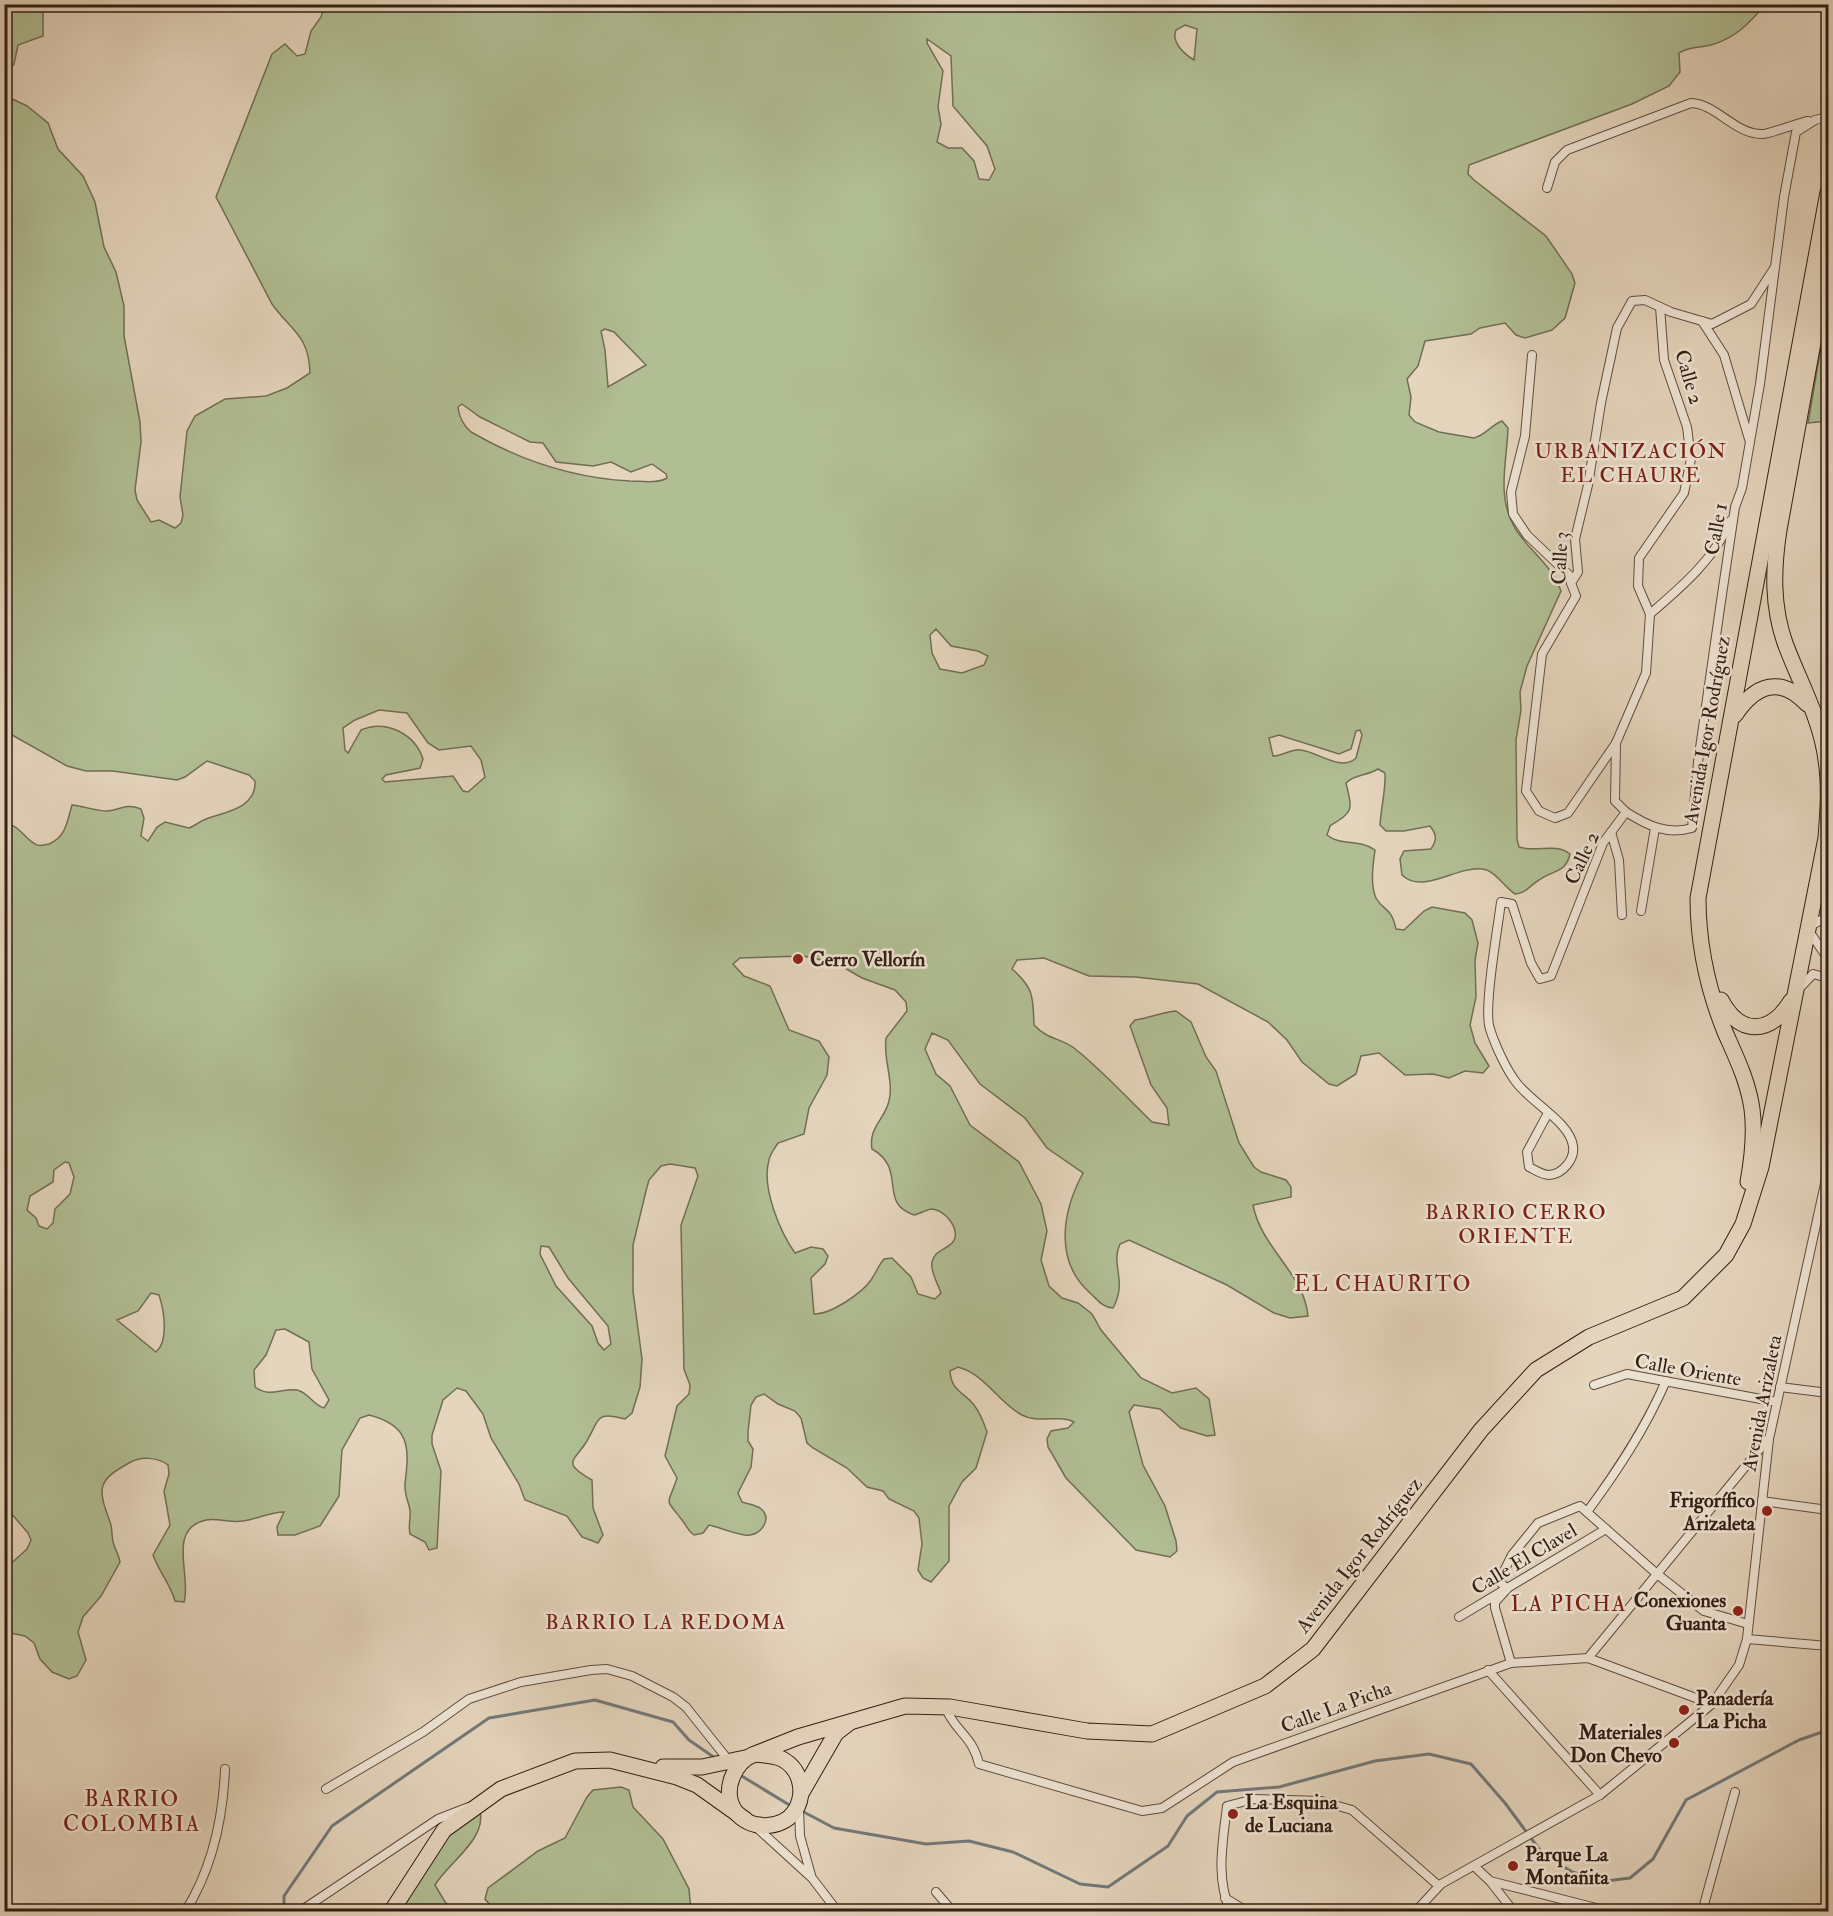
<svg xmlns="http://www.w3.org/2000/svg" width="1833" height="1916" viewBox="0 0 1833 1916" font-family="'IM FELL Double Pica',serif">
  <rect width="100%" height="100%" fill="#e5d5bd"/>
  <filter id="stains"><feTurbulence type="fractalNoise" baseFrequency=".00333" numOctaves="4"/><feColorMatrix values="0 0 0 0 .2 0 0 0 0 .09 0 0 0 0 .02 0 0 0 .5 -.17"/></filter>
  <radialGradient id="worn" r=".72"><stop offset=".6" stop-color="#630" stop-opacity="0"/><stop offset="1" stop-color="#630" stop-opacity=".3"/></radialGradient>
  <g fill="#b1be94" stroke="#726e54" stroke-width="1.5" fill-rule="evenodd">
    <polygon points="5,4 43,5 43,36 18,45 14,64 5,75"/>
    <path d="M 325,5 L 1765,5 C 1749,23 1736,38 1711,45 C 1700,48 1689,46 1679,53 L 1680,72 L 1669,86 L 1632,104 L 1469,165 L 1468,174 L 1474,180 L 1546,236 L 1572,274 L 1575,283 L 1565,318 L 1552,330 L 1525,338 L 1516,335 L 1505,323 L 1480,328 L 1471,334 L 1425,341 L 1418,366 L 1407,379 L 1411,397 L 1409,415 L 1415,422 L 1439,432 L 1474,438 C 1486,435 1491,425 1502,421 L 1508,428 C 1507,462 1496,496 1515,528 C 1529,551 1552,565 1561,591 L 1527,666 L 1520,692 L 1521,710 L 1516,740 L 1517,839 L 1519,847 C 1537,853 1556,842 1570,854 C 1566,873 1553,870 1539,880 C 1529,886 1527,893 1515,894 C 1504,887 1495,870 1482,869 C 1456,866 1423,895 1402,875 L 1400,859 L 1404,851 L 1431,849 C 1437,840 1437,835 1430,826 L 1404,831 L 1386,831 L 1380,825 C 1381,808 1386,789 1385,773 L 1378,769 C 1367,776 1354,774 1346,783 C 1353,812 1353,811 1330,826 L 1327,835 C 1340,846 1360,839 1375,850 C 1373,864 1370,885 1376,898 C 1384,912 1391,906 1396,929 L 1404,930 L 1424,911 L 1432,907 L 1465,913 L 1472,920 L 1478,943 L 1475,960 L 1476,997 L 1470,1025 L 1475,1043 L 1489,1066 L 1483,1073 L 1465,1071 L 1449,1078 L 1433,1074 L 1405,1075 L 1379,1053 L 1361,1056 L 1356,1074 L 1337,1086 L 1329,1084 L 1302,1062 L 1287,1040 L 1268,1022 L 1198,984 L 1136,977 L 1089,976 L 1044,958 L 1017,960 L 1012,969 C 1034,988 1033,997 1034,1025 C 1048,1040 1061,1038 1074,1048 C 1102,1070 1126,1097 1152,1122 L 1169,1125 L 1167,1108 L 1151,1085 L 1130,1026 L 1135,1020 C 1150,1018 1162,1012 1176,1011 L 1191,1022 L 1206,1057 L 1216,1071 L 1239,1143 L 1254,1167 L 1261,1172 L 1286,1180 L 1291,1187 L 1291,1197 L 1253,1205 C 1261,1248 1304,1273 1308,1316 L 1290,1318 L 1274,1313 L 1227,1285 L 1129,1240 L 1120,1244 C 1110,1264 1128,1281 1113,1308 C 1102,1307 1098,1300 1090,1293 C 1054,1261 1062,1212 1083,1173 L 1047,1148 L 1025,1118 L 980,1084 L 948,1040 L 932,1033 L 925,1049 L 936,1074 L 950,1086 L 970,1125 L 1019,1162 L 1041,1204 L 1047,1231 L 1041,1260 L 1049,1286 L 1062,1298 L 1078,1303 L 1092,1314 L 1101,1330 L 1141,1378 L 1172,1393 L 1196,1388 L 1209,1399 L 1215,1435 L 1207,1436 L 1181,1428 L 1160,1409 L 1134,1405 L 1129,1412 L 1143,1465 L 1165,1506 L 1176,1541 L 1177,1551 L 1170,1557 L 1136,1550 L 1066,1478 L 1048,1447 L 1047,1439 L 1051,1431 L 1068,1428 L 1074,1422 C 1058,1414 1038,1424 1022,1415 C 999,1403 985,1374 958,1367 L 950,1371 C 951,1391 964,1392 974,1405 C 980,1413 984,1423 987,1432 L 976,1468 L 962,1482 L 949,1506 L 949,1561 L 931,1582 L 923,1578 L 918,1570 L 922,1544 L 919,1518 L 914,1511 L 889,1499 L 883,1491 L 867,1487 L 847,1468 L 813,1448 L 807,1443 L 801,1418 L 795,1411 L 778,1404 L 764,1394 L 756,1397 L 751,1405 L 748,1432 L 748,1441 L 753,1449 L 751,1467 L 738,1493 L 742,1502 C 748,1504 755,1505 760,1508 C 773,1518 762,1533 750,1535 C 743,1537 719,1527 709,1525 L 703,1533 L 694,1535 C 687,1530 687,1526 682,1520 C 663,1496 668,1507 677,1478 L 665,1456 L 677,1406 L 689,1394 L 690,1385 L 684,1369 L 681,1225 L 698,1176 L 695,1168 L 670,1164 L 661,1166 L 649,1180 L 646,1191 L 633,1245 L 633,1291 L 642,1359 L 640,1387 L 632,1413 L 625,1419 C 596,1411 600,1418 587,1441 C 574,1462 561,1462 592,1480 L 593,1508 L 603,1535 L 598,1543 L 582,1537 L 567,1516 L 525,1500 L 519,1484 L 491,1438 L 483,1414 L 466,1391 L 457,1388 L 443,1400 L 432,1435 L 432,1444 L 441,1471 L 437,1548 L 429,1550 L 425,1542 L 410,1534 C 408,1525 411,1518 410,1510 C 408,1500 404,1494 405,1483 C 410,1446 409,1425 369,1415 L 360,1418 L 342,1450 L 339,1496 L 320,1526 L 295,1535 L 278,1535 L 277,1527 L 284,1512 C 270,1512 257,1519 243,1521 C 231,1523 218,1518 206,1520 C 166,1529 192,1576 184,1602 L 175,1601 C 170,1583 159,1572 153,1555 L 170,1525 L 164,1491 L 169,1474 L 168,1465 C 157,1457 141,1456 129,1463 C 96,1481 98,1489 110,1522 C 113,1529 111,1538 114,1545 C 116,1551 119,1556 120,1562 L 101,1596 L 83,1617 L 78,1632 L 86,1660 L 77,1676 L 69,1679 L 52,1672 L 40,1659 L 34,1643 L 25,1636 L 5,1632 L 5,1569 L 27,1549 L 31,1540 L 28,1533 L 4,1505 L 5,822 C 22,828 23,837 35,844 C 39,847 45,845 49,844 C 66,837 67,822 72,805 C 83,806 96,811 107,811 C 121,810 125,803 141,809 L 144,818 L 141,836 L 148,841 L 157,827 L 165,822 L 189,828 C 195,826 200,821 206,819 C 225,812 257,808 255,781 L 249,775 L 207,761 L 185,777 L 177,780 L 113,771 L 86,771 L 67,766 L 5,731 L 4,95 L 27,106 L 48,123 L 58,149 L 83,176 L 95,202 L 104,247 L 116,272 L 124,306 L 124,336 L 140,422 L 141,442 L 135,490 L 137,500 L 151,522 L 159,520 L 175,528 L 181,523 L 183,515 L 180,497 L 187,431 L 195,416 L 225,399 L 266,396 L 287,388 L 310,373 C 309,335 291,331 272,304 L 216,197 L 272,54 L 285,44 L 297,56 L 305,54 L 311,31 L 321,17 ZM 1185,25 L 1197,29 L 1194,60 C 1184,54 1171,42 1176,30 ZM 927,39 L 951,56 L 953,106 L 987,146 L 995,169 L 989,180 L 979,179 L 974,161 L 962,148 L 948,148 L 937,142 L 941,124 L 938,107 L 943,71 L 927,43 ZM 605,329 L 614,332 L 646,365 L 608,387 L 605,350 L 601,331 ZM 462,404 L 480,417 L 530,442 L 543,443 L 556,462 L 593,466 L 611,462 L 631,472 L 652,464 L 666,474 L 667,478 C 657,484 641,481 630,481 C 572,478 521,461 471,432 C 463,425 459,418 458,407 ZM 936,629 L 951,646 L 978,651 L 988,656 L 984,665 L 962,673 L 940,669 L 932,653 L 930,635 ZM 379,710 L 407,713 L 428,743 L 439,750 L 471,746 L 481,760 L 485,777 L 468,792 L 463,791 L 453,776 L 385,782 L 382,779 L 386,775 L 420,768 L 423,759 C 415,734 386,719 361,730 L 348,753 L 345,750 L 343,728 L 355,720 ZM 1360,730 L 1362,735 L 1356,758 C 1341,772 1318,752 1301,750 C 1292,748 1283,756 1273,756 L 1269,738 L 1279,735 L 1339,754 L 1351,749 L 1356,731 ZM 804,956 L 838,964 L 862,978 L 895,990 L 906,1002 L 907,1011 L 886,1038 C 883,1060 894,1080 889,1101 C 885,1119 868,1128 872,1149 C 908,1169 877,1203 914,1215 C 919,1214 926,1210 931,1209 C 945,1209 963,1231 952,1243 C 944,1251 935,1250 932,1262 C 930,1271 938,1284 941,1293 L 935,1299 L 918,1294 L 911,1277 L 892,1258 L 884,1259 C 878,1266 876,1273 871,1280 C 862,1293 830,1315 814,1314 L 811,1278 L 825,1264 L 828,1256 L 823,1249 L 811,1247 L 795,1253 C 780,1232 761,1187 769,1160 C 770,1154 775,1148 778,1143 L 804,1134 L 809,1108 L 827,1075 L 829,1057 L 819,1041 L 789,1030 L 770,986 L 744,976 L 733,964 L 740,958 ZM 65,1162 L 69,1163 L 74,1177 L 70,1194 L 55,1209 L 53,1223 L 47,1229 L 39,1226 L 36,1218 L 27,1210 L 30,1196 L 53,1182 L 54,1170 ZM 541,1246 L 549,1247 L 568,1278 L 608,1326 L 611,1344 L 604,1350 L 598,1343 L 592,1326 L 556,1286 L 540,1254 ZM 151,1293 L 159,1295 C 164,1310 169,1341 156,1352 L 117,1320 L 138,1311 ZM 285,1329 L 309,1342 L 312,1369 L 329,1400 L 324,1408 C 313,1405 308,1392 297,1390 C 281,1388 270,1398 255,1387 L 254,1370 L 266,1355 L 276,1330 Z"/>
    <polygon points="1828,306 1828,421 1808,423"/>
    <polygon points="621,1787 629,1790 633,1807 663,1839 689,1889 691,1911 495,1911 485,1899 488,1888 538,1851 565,1838 587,1797 593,1790"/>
    <path d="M 480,1811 C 487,1839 448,1863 435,1885 L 445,1902 L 455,1911 L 400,1912 L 429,1861 L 447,1837 Z"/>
  </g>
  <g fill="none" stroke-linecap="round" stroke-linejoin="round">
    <g stroke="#73797a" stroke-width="3">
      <polyline points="740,1775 791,1806"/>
      <polyline points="800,1810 834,1828 926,1844 969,1841 1013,1852 1080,1884 1108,1887 1168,1846 1187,1816 1217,1792 1279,1787 1375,1761 1429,1754 1471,1764 1505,1803 1542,1853 1572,1872 1606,1881 1630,1878 1653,1859 1686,1800 1799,1740 1828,1730"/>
      <polyline points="284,1912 284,1896 332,1826 489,1718 595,1700 673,1722 689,1740 715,1758"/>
    </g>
    <g stroke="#604c3f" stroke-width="10">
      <g id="street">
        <path d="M 1547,188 L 1555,162 L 1567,150 L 1691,103 C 1717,104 1735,135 1763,134 C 1769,134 1798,123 1808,121"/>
        <polyline points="1702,321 1724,355 1749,439"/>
        <polyline points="1532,355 1525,436 1511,492 1513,514 1527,535 1569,575 1571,583"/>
        <path d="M 1650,614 C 1680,588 1715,559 1730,521"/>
        <polyline points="1616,743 1568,813 1555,818 1539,811 1526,791 1542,654 1576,596 1571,583 1578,572 1575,539 1588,485 1601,403 1617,328 1632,301 1645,300 1671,312 1712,324 1751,304 1775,267"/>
        <path d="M 1626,812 C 1648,826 1667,835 1692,828 L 1698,762 L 1720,608 L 1735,507 L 1742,488 L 1760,384 L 1784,197 L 1796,132 L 1815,120 L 1828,117"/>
        <polyline points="1611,832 1619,860 1622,915"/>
        <polyline points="1641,911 1655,828"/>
        <polyline points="1828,916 1807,928 1828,959"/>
        <polyline points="1798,990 1813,974 1828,978"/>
        <path d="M 1548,1113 L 1527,1152 L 1529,1167 C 1535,1170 1542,1175 1549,1175 C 1563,1174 1575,1159 1573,1146 C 1570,1122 1530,1102 1516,1082 C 1506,1069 1495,1045 1490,1029 C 1483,1010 1498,927 1501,902 L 1512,904 L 1531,963 L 1540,979 L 1551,976 L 1603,843 L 1626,812 L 1615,801 L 1616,743 L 1646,673 L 1650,614 L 1638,586 L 1639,558 L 1684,493 L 1691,459 L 1687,427 L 1664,360 L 1660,307"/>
        <polyline points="1594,1385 1627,1374 1777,1402"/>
        <polyline points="1780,1387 1828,1393"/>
        <polyline points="1762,1501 1828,1510"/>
        <path d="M 1587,1512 C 1618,1470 1645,1429 1666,1381"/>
        <polyline points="1459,1617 1606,1529"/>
        <polyline points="1747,1639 1828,1646"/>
        <polyline points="1588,1658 1768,1439"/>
        <polyline points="1511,1663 1495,1608 1495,1602 1507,1589 1499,1581 1512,1555 1538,1523 1580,1506 1657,1574 1704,1611 1748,1624"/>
        <polyline points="1488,1670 1600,1795"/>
        <path d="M 950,1707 L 948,1713 C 959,1734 973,1738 979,1764 L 1142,1811 L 1162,1808 L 1233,1762 L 1511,1663 L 1588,1658 L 1712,1704"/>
        <polyline points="326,1789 423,1732 469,1699 521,1682 591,1670 607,1669 632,1676 673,1697 686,1707 729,1761"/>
        <polyline points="799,1808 800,1836 811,1875"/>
        <polyline points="756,1827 812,1878 838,1912"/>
        <polyline points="1474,1866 1490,1881 1612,1912"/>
        <polyline points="1490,1881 1514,1912"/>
        <polyline points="936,1892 953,1912"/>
        <polyline points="1225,1898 1248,1912"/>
        <path d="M 185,1912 C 212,1869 223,1818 225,1769"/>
        <polyline points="299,1912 438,1819 469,1807"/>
        <path d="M 1231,1912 C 1215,1879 1223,1841 1227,1806 L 1254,1799 L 1321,1801 L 1352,1810 L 1439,1886"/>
        <polyline points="1415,1912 1441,1884 1600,1795 1712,1704 1739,1665 1747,1639 1769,1439 1828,1170"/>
        <polyline points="1702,1912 1735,1792"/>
      </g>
    </g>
    <g stroke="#331e15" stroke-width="17">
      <g id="highway">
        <path d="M 1735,715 C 1755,685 1780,675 1807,704"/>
        <path d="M 1721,1000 C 1740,1036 1770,1035 1791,1001"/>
        <path d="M 1748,1182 C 1752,1160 1755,1132 1752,1109 C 1748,1081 1736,1057 1725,1032 C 1708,990 1698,943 1698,898 L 1828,192"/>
        <path d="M 755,1754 L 798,1737 L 905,1706 L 950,1707 L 1087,1731 L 1152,1734 L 1265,1686 L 1313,1649 L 1481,1430 L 1536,1370 L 1589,1337 L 1683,1298 L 1726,1255 L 1743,1224 L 1761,1167 L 1826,838 C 1828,812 1830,786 1826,760 C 1821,719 1799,681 1785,643 C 1772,606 1773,569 1779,530 L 1828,260"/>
        <path d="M 755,1754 C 764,1755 774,1755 782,1759 C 801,1769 806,1793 795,1811 C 782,1830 749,1831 735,1811 C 721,1790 735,1761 755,1754 Z"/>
        <polyline points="663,1767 702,1767 745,1758"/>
        <polyline points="802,1792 836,1733 849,1723"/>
        <polyline points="391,1912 444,1830 501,1789 575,1761 610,1760 677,1777 697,1785 746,1820"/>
      </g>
    </g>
    <use href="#street" stroke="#eee4d4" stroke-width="8"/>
    <use href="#highway" stroke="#e5d5bd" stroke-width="15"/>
  </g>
  <g fill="#8f2418" stroke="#eee4d4" stroke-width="2">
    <circle cx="798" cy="959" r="6"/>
    <circle cx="1767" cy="1511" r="6"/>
    <circle cx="1738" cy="1611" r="6"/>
    <circle cx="1684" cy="1710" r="6"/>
    <circle cx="1674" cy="1743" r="6"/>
    <circle cx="1233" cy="1814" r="6"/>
    <circle cx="1513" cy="1866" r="6"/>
  </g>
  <g text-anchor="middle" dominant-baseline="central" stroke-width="5" stroke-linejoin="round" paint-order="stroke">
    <g font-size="20" fill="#331e15" stroke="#eee4d4">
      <text transform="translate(1689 377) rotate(74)">Calle 2</text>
      <text transform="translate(1716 529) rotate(-80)">Calle 1</text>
      <text transform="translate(1560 558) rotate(-87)">Calle 3</text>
      <text transform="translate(1707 730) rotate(-80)">Avenida Igor Rodríguez</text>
      <text transform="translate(1582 858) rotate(-65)">Calle 2</text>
      <text transform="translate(1688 1370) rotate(10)">Calle Oriente</text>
      <text transform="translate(1762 1403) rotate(-79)">Avenida Arizaleta</text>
      <text transform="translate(1359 1555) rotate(-52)">Avenida Igor Rodríguez</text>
      <text transform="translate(1524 1559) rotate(-31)">Calle El Clavel</text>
      <text transform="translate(1336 1707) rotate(-20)">Calle La Picha</text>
    </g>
    <g font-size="20" font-weight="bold" fill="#331e15" stroke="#eee4d4" text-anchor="start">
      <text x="810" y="959">Cerro Vellorín</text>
      <text x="1755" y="1500" text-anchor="end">Frigorífico<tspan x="1755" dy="23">Arizaleta</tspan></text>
      <text x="1726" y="1600" text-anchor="end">Conexiones<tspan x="1726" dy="23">Guanta</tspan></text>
      <text x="1696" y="1698">Panadería<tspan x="1696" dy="23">La Picha</tspan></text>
      <text x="1662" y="1732" text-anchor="end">Materiales<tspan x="1662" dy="23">Don Chevo</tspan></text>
      <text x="1245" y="1802">La Esquina<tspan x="1245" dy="23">de Luciana</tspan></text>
      <text x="1525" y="1854">Parque La<tspan x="1525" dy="23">Montañita</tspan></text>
    </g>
    <g font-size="21" letter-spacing="1.5" fill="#7a1f14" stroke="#eee4d4">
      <text x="1631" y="451">URBANIZACIÓN<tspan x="1631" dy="24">EL CHAURE</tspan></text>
      <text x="1516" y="1212">BARRIO CERRO<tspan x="1516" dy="24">ORIENTE</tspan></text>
      <text x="666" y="1622">BARRIO LA REDOMA</text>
    </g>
    <g font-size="22" letter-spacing="1.5" fill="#7a1f14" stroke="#eee4d4">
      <text x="1383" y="1284">EL CHAURITO</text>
      <text x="1569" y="1604">LA PICHA</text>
      <text x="132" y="1799">BARRIO<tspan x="132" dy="25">COLOMBIA</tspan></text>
    </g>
  </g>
  <rect width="1833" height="1916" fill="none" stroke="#e5d5bd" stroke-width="24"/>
  <rect x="6" y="6" width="1821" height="1904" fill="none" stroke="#331e15" stroke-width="3"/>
  <rect x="12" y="12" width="1809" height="1892" fill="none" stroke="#331e15" stroke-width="1.5"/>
  <rect width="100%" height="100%" filter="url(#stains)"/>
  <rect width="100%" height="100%" fill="url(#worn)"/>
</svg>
